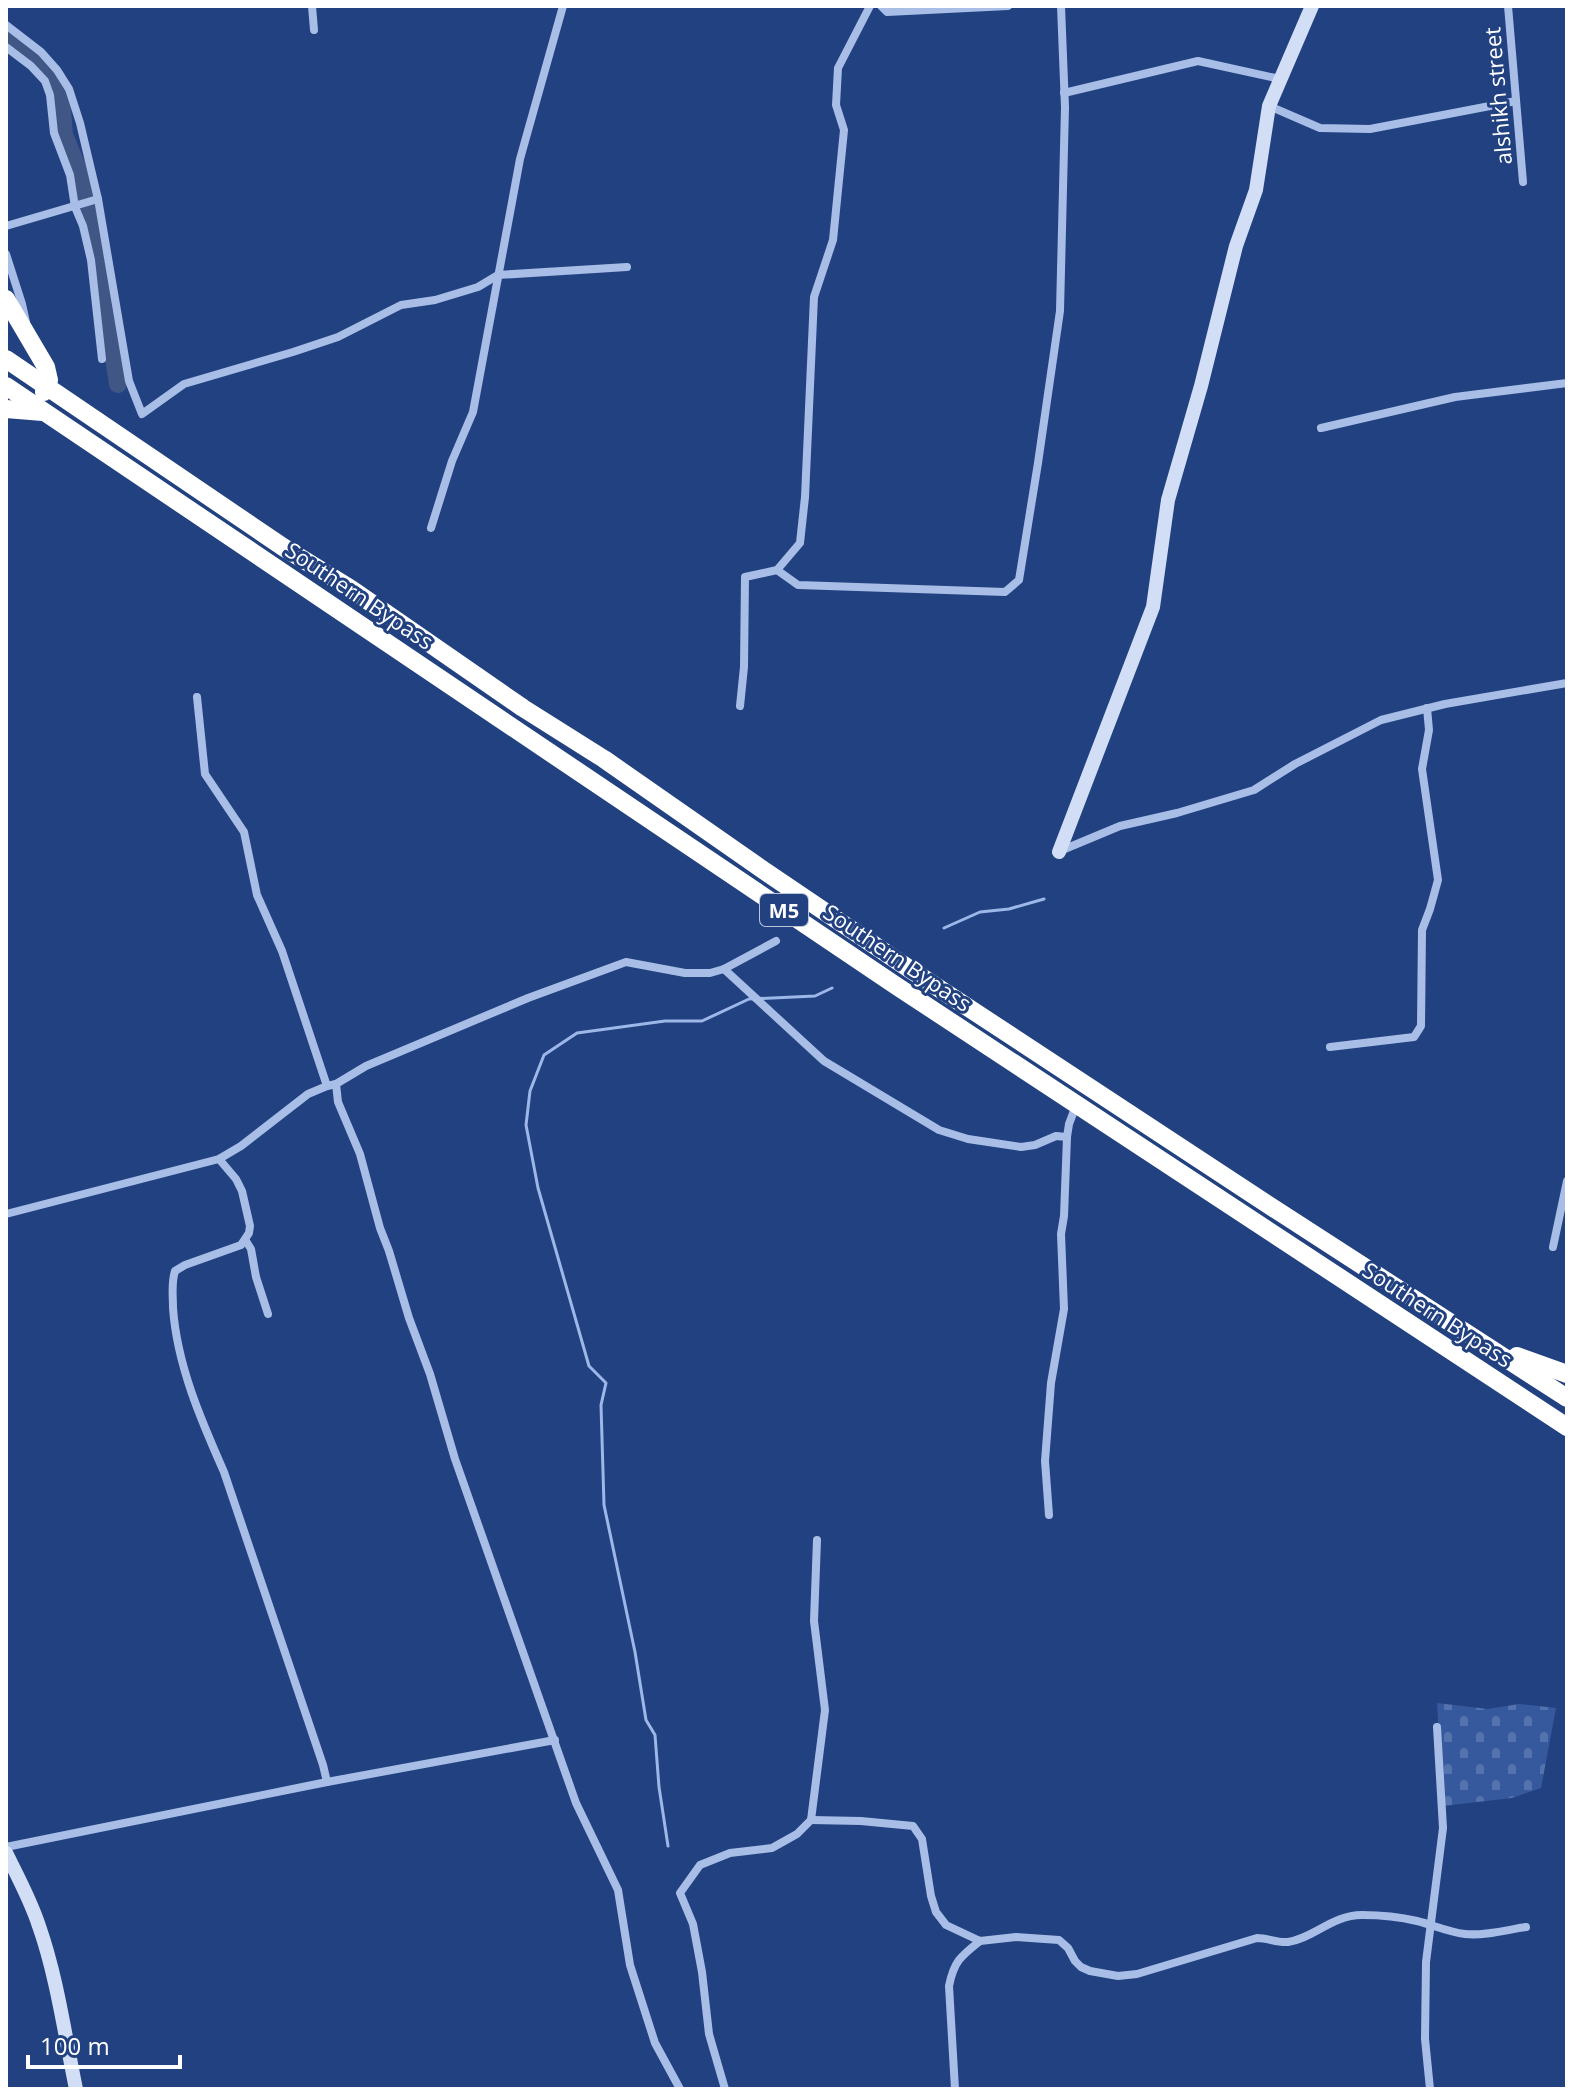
<svg xmlns="http://www.w3.org/2000/svg" width="1573" height="2095" viewBox="0 0 1573 2095" font-family="'Open Sans',sans-serif">
  <defs>
    <pattern id="cemetery-stones" width="16" height="16" patternUnits="userSpaceOnUse" patternTransform="scale(2)"><rect width="16" height="16" fill="#36599e"/><path d="M2 7V4a2 2 0 0 1 4 0v3zM10 15v-3a2 2 0 0 1 4 0v3z" fill="#5472ad"/></pattern>
  </defs>
  <rect width="100%" height="100%" fill="#224180"/>
  <polygon fill="url(#cemetery-stones)" points="1437,1703 1488,1709 1519,1704 1556,1708 1541,1788 1512,1798 1443,1806"/>
  <g fill="none" stroke-linecap="round" stroke-linejoin="round">
    <g stroke="#9cb7e8" stroke-width="3">
      <polyline points="944,928 980,912 1009,909 1044,899"/>
      <polyline points="668,1846 659,1787 655,1735 646,1720 635,1652 604,1505 601,1405 606,1383 589,1366 538,1188 526,1125 530,1091 544,1055 577,1033 665,1021 702,1021 749,999 815,996 832,988"/>
    </g>
    <polyline stroke="#405685" stroke-width="18" points="6,39 32,56 54,80 62,110 64,135 78,169 103,263 104,294 118,384"/>
    <g stroke="#a8bee7" stroke-width="8">
      <polyline points="312,6 314,30"/>
      <polyline points="881,6 887,12 1008,6"/>
      <polyline points="1508,6 1523,182"/>
      <polyline points="6,25 41,52 57,70 69,89 80,123 98,199 129,381 142,414 184,384 293,352 338,337 401,305 435,300 478,287 498,275 627,267"/>
      <polyline points="6,47 31,66 45,81 50,95 54,133 70,175 75,207 83,226 91,260 102,359"/>
      <polyline points="1064,93 1198,61 1280,79"/>
      <polyline points="1269,106 1320,128 1370,129 1516,101"/>
      <polyline points="6,226 98,199"/>
      <polyline points="6,254 22,304 26,322"/>
      <polyline points="1321,428 1455,397 1567,383"/>
      <polyline points="431,528 452,461 473,412 520,159 563,6"/>
      <polyline points="777,570 798,585 1005,592 1019,580 1038,463 1060,311 1065,107 1061,6"/>
      <polyline points="197,697 205,774 244,832 257,895 282,951 327,1086"/>
      <polyline points="740,706 744,667 745,577 777,570 800,543 805,497 814,297 833,240 844,130 836,105 838,68 870,6"/>
      <polyline points="1060,851 1120,826 1177,813 1254,790 1295,764 1381,720 1445,704 1567,683"/>
      <polyline points="724,969 824,1061 939,1130 968,1139 1021,1147 1035,1145 1056,1136 1067,1137"/>
      <polyline points="1330,1047 1414,1037 1421,1026 1422,930 1430,909 1438,880 1422,769 1429,730 1427,708"/>
      <polyline points="336,1084 338,1102 360,1154 380,1228 389,1251 409,1318 430,1374 455,1459 576,1803 618,1890 630,1965 655,2043 680,2089"/>
      <path d="M 219,1159 L 236,1179 L 242,1191 L 250,1226 L 249,1233 L 241,1245 L 185,1265 L 175,1271 C 171,1283 173,1295 173,1308 C 177,1365 201,1420 224,1472 L 323,1765 L 327,1782"/>
      <polyline points="6,1214 219,1159 241,1146 308,1094 327,1086 336,1084 366,1066 528,998 626,962 685,973 710,973 724,969 776,941"/>
      <polyline points="246,1241 251,1249 256,1277 268,1314"/>
      <polyline points="1553,1247 1567,1181"/>
      <polyline points="1049,1515 1045,1461 1051,1383 1064,1309 1061,1234 1064,1216 1067,1137 1069,1124 1077,1103"/>
      <path d="M 811,1820 L 861,1821 L 913,1826 L 922,1839 L 931,1896 L 936,1912 L 946,1925 L 980,1941 L 1016,1937 L 1059,1940 L 1068,1948 L 1075,1961 L 1081,1967 L 1090,1971 L 1118,1976 L 1137,1974 L 1257,1938 C 1268,1938 1277,1943 1288,1942 C 1314,1938 1332,1915 1362,1915 C 1380,1915 1400,1917 1417,1921 C 1433,1925 1448,1932 1465,1934 C 1485,1936 1506,1930 1526,1927"/>
      <polyline points="6,1847 327,1782 555,1740"/>
      <polyline points="725,2089 709,2034 702,1972 693,1924 680,1893 700,1865 730,1853 772,1848 797,1834 811,1820 825,1710 814,1621 817,1540"/>
      <path d="M 955,2089 L 949,1986 C 954,1961 961,1956 980,1941"/>
      <polyline points="1430,2089 1425,2039 1426,1962 1443,1828 1437,1727"/>
    </g>
    <g stroke="#d2def6" stroke-width="14">
      <polyline points="1059,852 1153,607 1168,500 1201,386 1236,246 1256,190 1269,106 1312,6"/>
      <path d="M 6,1853 C 18,1877 31,1901 39,1926 C 57,1977 65,2036 76,2089"/>
    </g>
    <g stroke="#fff" stroke-width="18">
      <polyline points="6,299 46,367 49,380 44,392"/>
      <polyline points="6,359 283,547 351,589 523,708 604,759 769,874 911,970 1264,1202 1567,1398"/>
      <polyline points="6,386 898,987 1567,1427"/>
      <polyline points="6,409 43,412"/>
      <polyline points="1517,1356 1567,1374"/>
    </g>
  </g>
  <g text-anchor="middle" dominant-baseline="central" stroke-width="6" stroke-linejoin="round" paint-order="stroke">
    <rect fill="#224180" stroke="#bdc6d9" stroke-width="2" x="760" y="894" width="48" height="32" rx="6"/>
    <g font-size="20" font-weight="bold" fill="#fff">
      <text x="784" y="910">M5</text>
    </g>
    <g font-size="22" fill="#fff" stroke="#224180">
      <text transform="translate(1497 96) rotate(-95)">alshikh street</text>
      <text transform="translate(360 595) rotate(34)">Southern Bypass</text>
      <text transform="translate(898 957) rotate(34)">Southern Bypass</text>
      <text transform="translate(1438 1314) rotate(33)">Southern Bypass</text>
    </g>
  </g>
  <rect width="1573" height="2095" fill="none" stroke="#ffffff" stroke-width="16"/>
  <path d="M28 2055v12h152v-12" fill="none" stroke="#ffffff" stroke-width="4"/>
  <text x="40" y="2055" font-size="24" fill="#ffffff" stroke="#224180" stroke-width="6" paint-order="stroke">100 m</text>
</svg>
